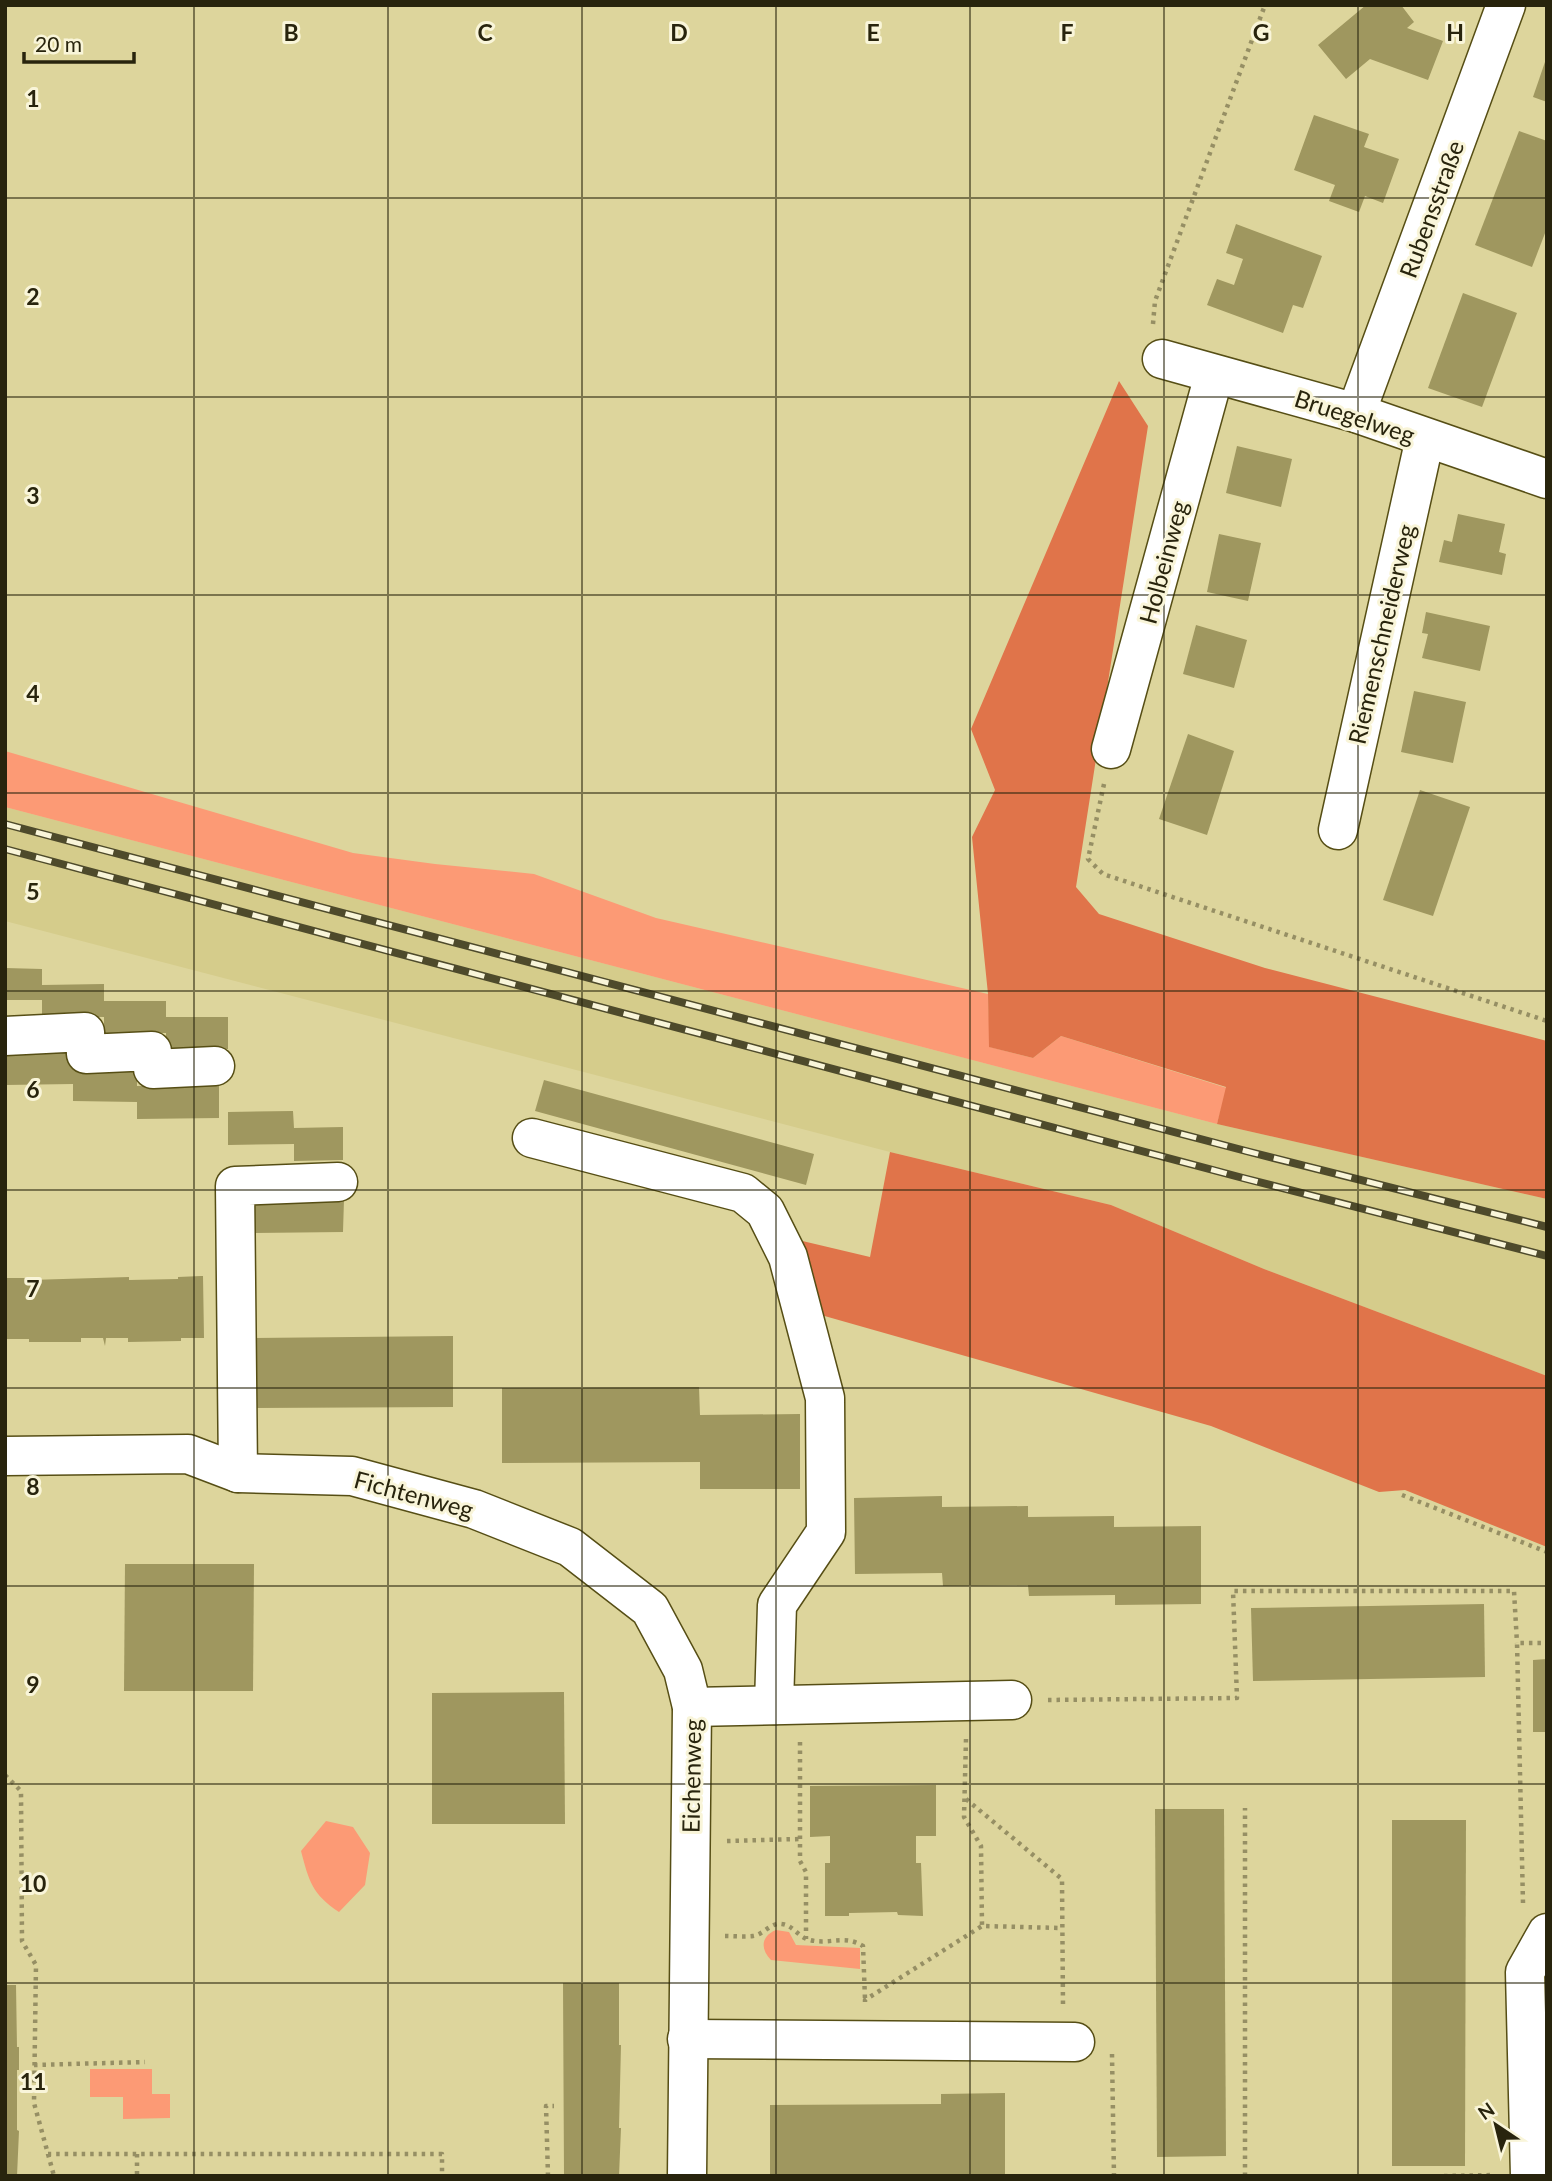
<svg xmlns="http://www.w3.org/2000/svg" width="1552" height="2181" viewBox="0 0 1552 2181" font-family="Lato,sans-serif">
  <rect width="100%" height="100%" fill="#ddd59c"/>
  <polygon fill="#d5cc8b" points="5,807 1217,1124 1547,1199 1547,1376 1264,1269 1111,1205 890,1152 5,921"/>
  <g fill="#fc9a75">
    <polygon points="5,751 353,853 435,864 534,874 656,918 988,994 990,1047 1033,1058 1061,1036 1227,1088 1217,1124 5,807"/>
    <path d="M 326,1821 L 353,1827 L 370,1853 L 365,1885 L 339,1912 C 312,1894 309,1881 301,1851 Z"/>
    <path d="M 776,1930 L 789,1932 L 796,1945 L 860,1948 L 860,1969 L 771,1960 C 760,1949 761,1936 776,1930 Z"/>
    <polygon points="90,2069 152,2069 152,2094 170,2094 170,2118 123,2119 123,2097 90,2097"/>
  </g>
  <g fill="#e0744a">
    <polygon points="1119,381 1148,426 1076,887 1099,914 1265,968 1547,1041 1547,1199 1217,1124 1226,1087 1061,1036 1033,1058 989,1047 988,994 972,837 995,790 971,729"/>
    <polygon points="890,1152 1111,1205 1264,1269 1547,1376 1547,1547 1405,1490 1379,1492 1211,1426 814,1313 794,1239 870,1257"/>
  </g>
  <g fill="#9f975f">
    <polygon points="1366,5 1401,5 1414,22 1407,28 1443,41 1428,80 1370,59 1346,79 1318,45"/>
    <polygon points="1546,59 1547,59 1547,102 1533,97"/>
    <polygon points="1314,115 1369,134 1364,147 1399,159 1383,203 1365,196 1359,212 1329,201 1335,185 1294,170"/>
    <polygon points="1519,131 1547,141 1547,228 1532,267 1475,245"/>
    <polygon points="1236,224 1322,256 1303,308 1293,305 1283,333 1207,305 1217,279 1234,285 1243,259 1226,253"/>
    <polygon points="1463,293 1517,313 1482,407 1428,388"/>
    <polygon points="1237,446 1292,459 1281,507 1226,493"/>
    <polygon points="1458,514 1505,524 1499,552 1506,554 1502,575 1439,562 1444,540 1452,542"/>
    <polygon points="1219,534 1261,543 1248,601 1207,592"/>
    <polygon points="1426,612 1490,626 1480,671 1422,658 1428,634 1422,633"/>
    <polygon points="1196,625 1247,640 1234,688 1183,674"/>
    <polygon points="1414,691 1466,702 1453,763 1401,752"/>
    <polygon points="1188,734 1234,751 1207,835 1159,819"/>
    <polygon points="1420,790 1470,807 1433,916 1383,900"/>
    <polygon points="5,968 42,969 42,985 104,984 104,1001 166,1001 166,1017 228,1017 228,1049 166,1049 166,1033 104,1033 104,1017 42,1016 42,1000 5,1000"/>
    <polygon points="73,1052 73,1069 137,1069 137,1086 219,1085 219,1118 137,1119 137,1102 73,1101 73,1084 5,1085 5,1053"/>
    <polygon points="544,1080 814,1154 806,1185 535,1111"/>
    <polygon points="293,1111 294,1128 343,1127 343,1160 294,1161 294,1144 228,1145 228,1112"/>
    <polygon points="245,1199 344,1199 343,1232 246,1233"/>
    <polygon points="201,1276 203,1276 204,1338 181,1338 181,1341 128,1342 128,1338 106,1338 105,1346 103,1338 81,1338 81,1342 29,1342 29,1339 5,1339 5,1278 30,1278 30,1280 129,1277 129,1280 178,1279 178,1277"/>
    <polygon points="453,1336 453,1407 254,1408 254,1338"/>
    <polygon points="699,1387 700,1415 800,1414 800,1489 700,1489 700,1462 502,1463 502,1388"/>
    <polygon points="942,1496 942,1507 1028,1506 1028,1517 1114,1516 1114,1527 1201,1526 1201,1604 1115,1605 1115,1595 1029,1596 1028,1585 943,1586 942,1573 855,1574 854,1498"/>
    <polygon points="125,1564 254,1564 253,1691 124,1691"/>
    <polygon points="1484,1604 1485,1677 1253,1681 1251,1608"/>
    <polygon points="1547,1659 1547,1732 1533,1732 1533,1660"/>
    <polygon points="564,1692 565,1824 432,1824 432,1693"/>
    <polygon points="936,1785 936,1836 916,1836 916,1863 921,1863 923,1916 898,1915 897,1912 849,1913 849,1916 825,1916 825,1863 830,1863 830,1836 810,1837 810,1786"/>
    <polygon points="1155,1809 1224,1809 1226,2156 1157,2157"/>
    <polygon points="1392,1820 1466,1820 1465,2166 1392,2166"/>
    <polygon points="563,1983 619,1983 619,2045 621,2045 619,2128 621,2128 619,2176 564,2176"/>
    <polygon points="5,1985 16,1985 17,2047 19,2047 19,2070 17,2070 17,2130 19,2131 17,2176 5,2176"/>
    <polygon points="1005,2093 1005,2176 770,2176 770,2105 941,2104 941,2094"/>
  </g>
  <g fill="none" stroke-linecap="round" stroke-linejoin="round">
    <g stroke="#564e15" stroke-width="41">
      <g id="minor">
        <polyline points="1162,359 1356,413 1547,479"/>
        <polyline points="1356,413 1506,5"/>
        <polyline points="1111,749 1214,375"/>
        <polyline points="1338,830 1425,438"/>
        <polyline points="5,1036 85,1032 86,1054 152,1051 153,1069 215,1066"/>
        <polyline points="532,1138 743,1193 765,1211 788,1257 825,1398 826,1532 777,1605 774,1705"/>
        <polyline points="5,1456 188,1454 238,1473 352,1476 474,1509 570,1547 650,1609 683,1670 692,1707 687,2176"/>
        <polyline points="238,1473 235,1186 338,1182"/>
        <polyline points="692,1707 1012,1700"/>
        <polyline points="687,2039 1075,2042"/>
        <polyline points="1530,2176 1525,1972 1547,1933"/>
      </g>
    </g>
    <g stroke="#968f64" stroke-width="4.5" stroke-dasharray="3.5 5" stroke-linecap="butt">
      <polyline points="1153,324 1155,301 1265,5"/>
      <polyline points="1104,784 1088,859 1103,874 1547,1021"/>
      <polyline points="1402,1495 1547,1552"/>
      <polyline points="1048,1700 1237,1698 1233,1591 1514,1591 1517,1643"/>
      <polyline points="966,1739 964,1817 981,1846 982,1926"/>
      <polyline points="800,1742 800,1861 806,1872 806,1939"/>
      <polyline points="5,1775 21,1791 22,1941 36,1965 34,2103 48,2154 442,2154 442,2176"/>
      <polyline points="966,1799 1062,1879 1063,2006"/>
      <polyline points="727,1841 800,1839"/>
      <polyline points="1523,1903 1517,1643 1547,1643"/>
      <path d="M 725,1936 C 734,1936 744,1937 753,1936 C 763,1935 771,1922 782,1924 C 793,1925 799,1938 810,1940 C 830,1945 844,1934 863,1946 L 865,1999"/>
      <polyline points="865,2002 865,2000 982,1926 1061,1928"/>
      <polyline points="1112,2054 1114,2176"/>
      <polyline points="34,2065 145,2062"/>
      <polyline points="48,2154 54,2176"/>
      <polyline points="137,2154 137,2176"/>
      <polyline points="548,2176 546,2106 554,2106"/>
      <polyline points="1245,2176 1245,1808"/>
      <polyline points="1444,2176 1494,2175"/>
    </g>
    <use href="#minor" stroke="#fff" stroke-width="38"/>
    <g stroke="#4e4a2b" stroke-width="8">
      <g id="rail">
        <polyline points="5,824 1246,1151 1547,1227"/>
        <polyline points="5,849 1243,1178 1547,1256"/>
      </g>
    </g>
    <use href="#rail" stroke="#f9f5d9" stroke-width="5" stroke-dasharray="16" stroke-linecap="butt"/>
  </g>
  <path fill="none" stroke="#28240d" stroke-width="2" stroke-opacity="0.55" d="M 194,5 L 194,2176M 388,5 L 388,2176M 582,5 L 582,2176M 776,5 L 776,2176M 970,5 L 970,2176M 1164,5 L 1164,2176M 1358,5 L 1358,2176M 5,198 L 1547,198M 5,397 L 1547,397M 5,595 L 1547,595M 5,793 L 1547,793M 5,991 L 1547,991M 5,1190 L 1547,1190M 5,1388 L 1547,1388M 5,1586 L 1547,1586M 5,1784 L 1547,1784M 5,1983 L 1547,1983"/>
  <g text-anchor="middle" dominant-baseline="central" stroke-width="6" stroke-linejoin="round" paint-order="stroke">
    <g font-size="24" fill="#28240d" stroke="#f9f5d9">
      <text transform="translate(1431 209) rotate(-70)">Rubensstraße</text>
      <text transform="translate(1355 416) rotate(18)">Bruegelweg</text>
      <text transform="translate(1163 562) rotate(-75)">Holbeinweg</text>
      <text transform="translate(1381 634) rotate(-77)">Riemenschneiderweg</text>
      <text transform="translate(414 1494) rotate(15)">Fichtenweg</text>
      <text transform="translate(691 1776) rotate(-89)">Eichenweg</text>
    </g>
  </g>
  <g font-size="23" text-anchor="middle" font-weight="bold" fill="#28240d" stroke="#f9f5d9" stroke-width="6" stroke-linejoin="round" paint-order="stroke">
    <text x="291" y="41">B</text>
    <text x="485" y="41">C</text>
    <text x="679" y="41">D</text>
    <text x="873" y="41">E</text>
    <text x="1067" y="41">F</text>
    <text x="1261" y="41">G</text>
    <text x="1455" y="41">H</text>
    <text x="33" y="107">1</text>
    <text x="33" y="305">2</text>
    <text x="33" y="504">3</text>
    <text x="33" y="702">4</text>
    <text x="33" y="900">5</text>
    <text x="33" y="1098">6</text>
    <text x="33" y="1297">7</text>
    <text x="33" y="1495">8</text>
    <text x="33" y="1693">9</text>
    <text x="33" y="1892">10</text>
    <text x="33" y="2090">11</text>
  </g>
  <rect width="1552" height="2181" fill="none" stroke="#28240d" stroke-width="14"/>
  <g transform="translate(1496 2125) rotate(325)" stroke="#f9f5d9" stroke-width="5" paint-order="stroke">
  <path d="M0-5L12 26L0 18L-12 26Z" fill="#28240d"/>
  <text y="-10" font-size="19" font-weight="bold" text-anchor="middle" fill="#28240d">N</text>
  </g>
  <path d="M24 52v10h110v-10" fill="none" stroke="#28240d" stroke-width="3.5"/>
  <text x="35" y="52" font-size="21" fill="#28240d" stroke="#f9f5d9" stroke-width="5" paint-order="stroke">20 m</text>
</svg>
